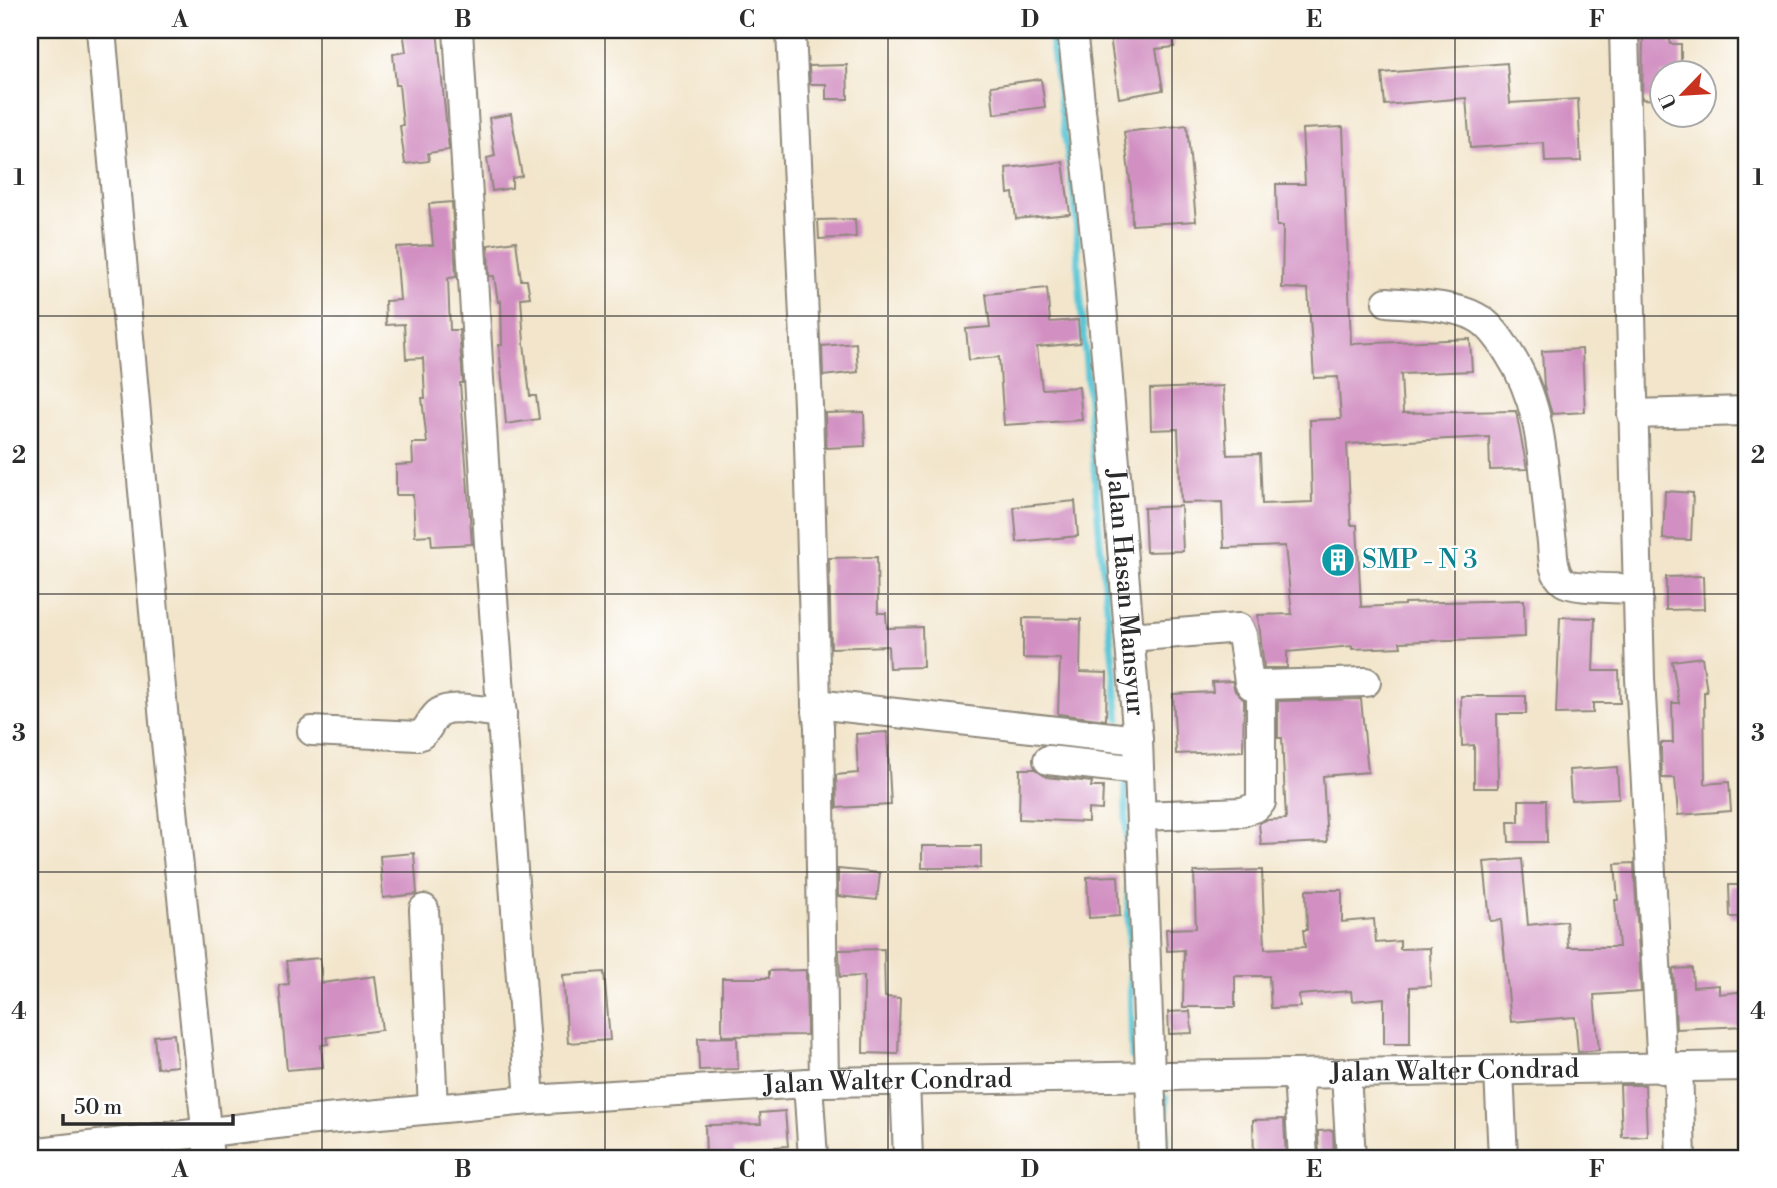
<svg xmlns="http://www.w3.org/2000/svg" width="1777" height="1188" viewBox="0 0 1777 1188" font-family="'Libre Bodoni',serif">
  <rect width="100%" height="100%" fill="#fff"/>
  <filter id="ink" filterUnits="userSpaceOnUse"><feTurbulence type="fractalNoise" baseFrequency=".0143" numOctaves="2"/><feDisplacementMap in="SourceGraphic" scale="14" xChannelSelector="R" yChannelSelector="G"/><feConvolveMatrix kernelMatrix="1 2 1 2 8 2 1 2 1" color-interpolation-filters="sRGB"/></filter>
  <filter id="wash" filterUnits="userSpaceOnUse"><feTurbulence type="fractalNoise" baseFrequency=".00686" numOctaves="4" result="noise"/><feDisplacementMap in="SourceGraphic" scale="28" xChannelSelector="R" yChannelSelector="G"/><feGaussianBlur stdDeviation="1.57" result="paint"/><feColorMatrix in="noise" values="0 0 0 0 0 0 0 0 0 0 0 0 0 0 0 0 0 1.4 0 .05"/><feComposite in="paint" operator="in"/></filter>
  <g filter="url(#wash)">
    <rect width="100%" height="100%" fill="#f2e5cb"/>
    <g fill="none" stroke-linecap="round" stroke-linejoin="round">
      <g stroke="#5cc6d6" stroke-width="7">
        <polyline points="1050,30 1076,213 1078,265 1100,541 1119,719"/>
        <polyline points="1125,775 1132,1057"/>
        <polyline points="1166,1098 1166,1144"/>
      </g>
    </g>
    <g id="blocks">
      <g fill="#d290c2">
        <polygon points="403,30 437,30 449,150 428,153 429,161 405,164 400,126 403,125 399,85 396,85 393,54 406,52"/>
        <polygon points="1109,30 1172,30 1174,47 1156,49 1163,90 1119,98"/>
        <polygon points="1643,30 1670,30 1670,44 1681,44 1681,74 1662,74 1662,100 1642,99"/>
        <polygon points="1507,63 1510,103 1578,99 1581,161 1545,162 1544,143 1470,148 1466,98 1385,105 1382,73"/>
        <polygon points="847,65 848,99 826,99 826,84 810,84 809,66"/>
        <polygon points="1041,79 1045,107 994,114 991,86"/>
        <polygon points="511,114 522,176 512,178 512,188 492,191 487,158 495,156 489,118"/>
        <polygon points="1187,125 1196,221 1132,225 1131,190 1124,132"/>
        <polygon points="1343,127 1351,344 1470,339 1472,371 1401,374 1403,413 1516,411 1527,469 1490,470 1489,437 1347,444 1351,525 1357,525 1361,607 1404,605 1404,603 1524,600 1525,637 1400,642 1401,647 1352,649 1352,646 1287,652 1287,668 1264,668 1258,615 1292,614 1285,546 1224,548 1222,502 1181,503 1178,429 1151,430 1150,389 1223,386 1227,455 1260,454 1262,504 1312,502 1310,420 1341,419 1338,377 1314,378 1308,289 1282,288 1283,226 1277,226 1276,184 1305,184 1302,129"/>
        <polygon points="1063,162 1070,214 1016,219 1013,193 1008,194 1006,168"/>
        <polygon points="452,202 456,277 448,278 450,330 459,330 463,383 460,383 472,544 432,546 431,535 415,536 413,495 396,495 396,465 413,464 412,443 427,443 422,398 425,398 423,358 406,359 404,324 386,325 385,301 400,300 396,247 433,245 429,204"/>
        <polygon points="855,219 856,237 819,239 818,220"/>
        <polygon points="516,241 521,280 527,280 530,297 521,298 524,343 530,396 536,396 539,419 506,424 499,345 502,345 501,301 498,302 494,276 489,276 488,245"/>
        <polygon points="1047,288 1050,322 1078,320 1080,343 1037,347 1042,389 1079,387 1082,420 1004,425 999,357 969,360 966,329 990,327 986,294"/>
        <polygon points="856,343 858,372 823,376 822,346"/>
        <polygon points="1582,349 1585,412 1552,414 1544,387 1542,351"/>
        <polygon points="864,412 865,446 826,448 825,413"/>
        <polygon points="1665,491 1693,493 1691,540 1663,539"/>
        <polygon points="1075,501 1078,536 1017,542 1014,507"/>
        <polygon points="1181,506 1183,551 1146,552 1144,508"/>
        <polygon points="877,557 878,613 886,613 887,628 922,627 923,667 889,668 888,646 831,648 829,558"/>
        <polygon points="1703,576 1704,609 1666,610 1666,577"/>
        <polygon points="1560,617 1595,618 1593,671 1619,671 1620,703 1593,703 1593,713 1556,714"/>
        <polygon points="1023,618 1081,619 1080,672 1107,673 1106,720 1058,714 1060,659 1023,658"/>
        <polygon points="1702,657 1707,692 1704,692 1705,784 1729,782 1731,811 1678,815 1675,778 1662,778 1661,750 1661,743 1673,743 1672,703 1679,703 1672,661"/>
        <polygon points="1232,681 1235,691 1244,700 1243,751 1176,754 1173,694 1213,692 1212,682"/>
        <polygon points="1461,696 1526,696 1526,714 1497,714 1498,788 1474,788 1474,745 1462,746"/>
        <polygon points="1361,699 1368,772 1323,776 1327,842 1261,845 1259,823 1266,820 1286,819 1282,738 1278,738 1278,701"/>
        <polygon points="887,732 891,805 837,808 836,775 858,773 856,734"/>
        <polygon points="1617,767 1619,798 1571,800 1569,770"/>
        <polygon points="1020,769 1035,769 1046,777 1092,782 1091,787 1103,787 1102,810 1088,809 1088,822 1019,819"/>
        <polygon points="1519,800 1546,800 1547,842 1509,842 1508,822 1519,822"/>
        <rect x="922" y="846" width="59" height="22"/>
        <polygon points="414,853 417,894 383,898 380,856"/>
        <polygon points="1522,859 1528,925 1566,921 1568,947 1619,947 1615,900 1618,900 1615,864 1634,863 1641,992 1594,995 1599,1050 1578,1052 1575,1017 1511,1022 1501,920 1490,921 1484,862"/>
        <polygon points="838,869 880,873 877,900 838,896"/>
        <polygon points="1262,870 1265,949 1305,947 1303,930 1307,930 1306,890 1342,890 1342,922 1374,919 1376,943 1400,941 1400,949 1430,948 1431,986 1410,987 1410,1044 1384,1044 1384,998 1352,1001 1351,991 1299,995 1300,1007 1271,1008 1269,976 1235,976 1235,1007 1183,1007 1184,950 1167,951 1166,929 1196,928 1194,872"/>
        <polygon points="1118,876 1120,916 1089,918 1087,877"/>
        <polygon points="1729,885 1747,885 1747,917 1730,917"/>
        <polygon points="884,949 885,997 900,998 898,1054 863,1053 864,976 840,977 839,950"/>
        <polygon points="320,958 322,983 375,976 382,1030 327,1037 328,1044 321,1045 323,1067 287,1070 279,985 289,984 286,961"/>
        <polygon points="1692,968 1693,987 1719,985 1719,994 1747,991 1747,1026 1676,1029 1673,969"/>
        <polygon points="806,970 807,1035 722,1036 722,978 769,978 769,971"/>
        <polygon points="604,972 610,1040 568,1043 563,975"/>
        <polygon points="1190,1011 1192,1033 1169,1034 1168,1012"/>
        <polygon points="174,1034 177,1066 157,1068 154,1036"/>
        <polygon points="737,1037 738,1069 699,1070 698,1038"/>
        <polygon points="1620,1085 1645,1085 1647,1136 1622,1137"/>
        <polygon points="785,1111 788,1146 733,1150 734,1158 706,1158 705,1125 761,1124 760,1113"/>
        <polygon points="1284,1119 1286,1157 1254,1158 1253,1120"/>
        <polygon points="1333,1130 1334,1158 1319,1158 1318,1131"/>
      </g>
    </g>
  </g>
  <g filter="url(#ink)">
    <use href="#blocks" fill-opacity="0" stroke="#8e887b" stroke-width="2"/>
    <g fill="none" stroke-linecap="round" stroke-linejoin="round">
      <g stroke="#8e887b" stroke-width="32">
        <g id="minor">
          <polyline points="101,30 165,732 209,1158"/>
          <polyline points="458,30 489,544 530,1100"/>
          <polyline points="791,30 808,406 816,704 819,726 824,1082"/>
          <path id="s1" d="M 1072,30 L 1099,271 L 1138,740 L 1153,1158"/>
          <polyline points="1624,30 1640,678 1662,1069"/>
          <path d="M 1387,302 C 1410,304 1456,305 1476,317 C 1490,324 1500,339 1508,352 C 1547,411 1542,475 1552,542 C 1553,554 1552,574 1564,582 C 1575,589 1622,588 1638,589"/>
          <polyline points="1632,414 1747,411"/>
          <polyline points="1130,637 1239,628 1242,635 1249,682 1251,685 1261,685"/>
          <polyline points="816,704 1138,740"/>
          <path d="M 312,731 L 418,736 C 429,732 430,718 440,712 C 451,704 488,712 502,713"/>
          <polyline points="1048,760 1139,770"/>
          <polyline points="1141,816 1242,812 1256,807 1261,802 1261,685 1366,682"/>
          <polyline points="424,909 433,1109"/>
          <polyline points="1678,1068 1681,1158"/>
          <polyline points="1499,1071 1503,1158"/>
          <polyline points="1346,1074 1351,1158"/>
          <polyline points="1298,1075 1303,1158"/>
          <polyline points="905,1081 908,1158"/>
          <polyline points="808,1083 813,1158"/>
          <path id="s2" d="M 30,1153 L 294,1122 L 530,1100 L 824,1082 L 1747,1066"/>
        </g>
      </g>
      <use href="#minor" stroke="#fff" stroke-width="28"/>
    </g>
  </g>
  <path fill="none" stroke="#2b2b2b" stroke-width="2" stroke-opacity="0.55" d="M 322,30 L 322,1158M 605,30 L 605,1158M 888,30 L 888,1158M 1172,30 L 1172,1158M 1455,30 L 1455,1158M 30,316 L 1747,316M 30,594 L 1747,594M 30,872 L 1747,872"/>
  <defs>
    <g id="building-disc" transform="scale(1.75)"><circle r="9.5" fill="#0f9aa8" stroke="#fff"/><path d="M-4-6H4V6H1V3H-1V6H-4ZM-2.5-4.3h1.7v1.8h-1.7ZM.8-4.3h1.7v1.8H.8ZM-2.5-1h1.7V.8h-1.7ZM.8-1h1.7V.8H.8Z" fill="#fff"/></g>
  </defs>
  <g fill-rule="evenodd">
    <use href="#building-disc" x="1338" y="560"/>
  </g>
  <g text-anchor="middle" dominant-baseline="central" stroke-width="5" stroke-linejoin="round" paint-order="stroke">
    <g font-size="26" fill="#0d838f" stroke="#fff" text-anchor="start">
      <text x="1362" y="560">SMP - N 3</text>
    </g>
    <g font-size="26" fill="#2b2b2b" stroke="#fff">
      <text stroke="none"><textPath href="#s1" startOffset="565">Jalan Hasan Mansyur</textPath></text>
      <text stroke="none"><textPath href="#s2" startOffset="1428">Jalan Walter Condrad</textPath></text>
      <text stroke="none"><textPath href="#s2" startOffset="861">Jalan Walter Condrad</textPath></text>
    </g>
  </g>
  <rect width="1777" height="1188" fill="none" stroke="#fff" stroke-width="77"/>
  <g transform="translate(1683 94) rotate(245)"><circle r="33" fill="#ffffff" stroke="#aaaaaa" stroke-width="2"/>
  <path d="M0-5L12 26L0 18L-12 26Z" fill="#c8321e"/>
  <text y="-10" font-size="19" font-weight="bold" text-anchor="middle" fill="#2b2b2b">U</text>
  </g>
  <path d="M63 1114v10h170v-10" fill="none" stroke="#2b2b2b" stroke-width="3.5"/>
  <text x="74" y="1114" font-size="21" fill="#2b2b2b" stroke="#ffffff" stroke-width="5" paint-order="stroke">50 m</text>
  <rect x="38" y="38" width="1700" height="1112" fill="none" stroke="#2b2b2b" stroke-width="2.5"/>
  <g font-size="23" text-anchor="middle" font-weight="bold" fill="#2b2b2b">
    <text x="180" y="27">A</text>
    <text x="463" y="27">B</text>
    <text x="747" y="27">C</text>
    <text x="1030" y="27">D</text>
    <text x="1314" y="27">E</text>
    <text x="1597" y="27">F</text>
    <text x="19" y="185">1</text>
    <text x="1758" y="185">1</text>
    <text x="19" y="463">2</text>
    <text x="1758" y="463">2</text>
    <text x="19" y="741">3</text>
    <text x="1758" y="741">3</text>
    <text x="19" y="1019">4</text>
    <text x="1758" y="1019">4</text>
    <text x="180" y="1177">A</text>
    <text x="463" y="1177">B</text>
    <text x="747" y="1177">C</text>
    <text x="1030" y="1177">D</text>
    <text x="1314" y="1177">E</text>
    <text x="1597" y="1177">F</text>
  </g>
</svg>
